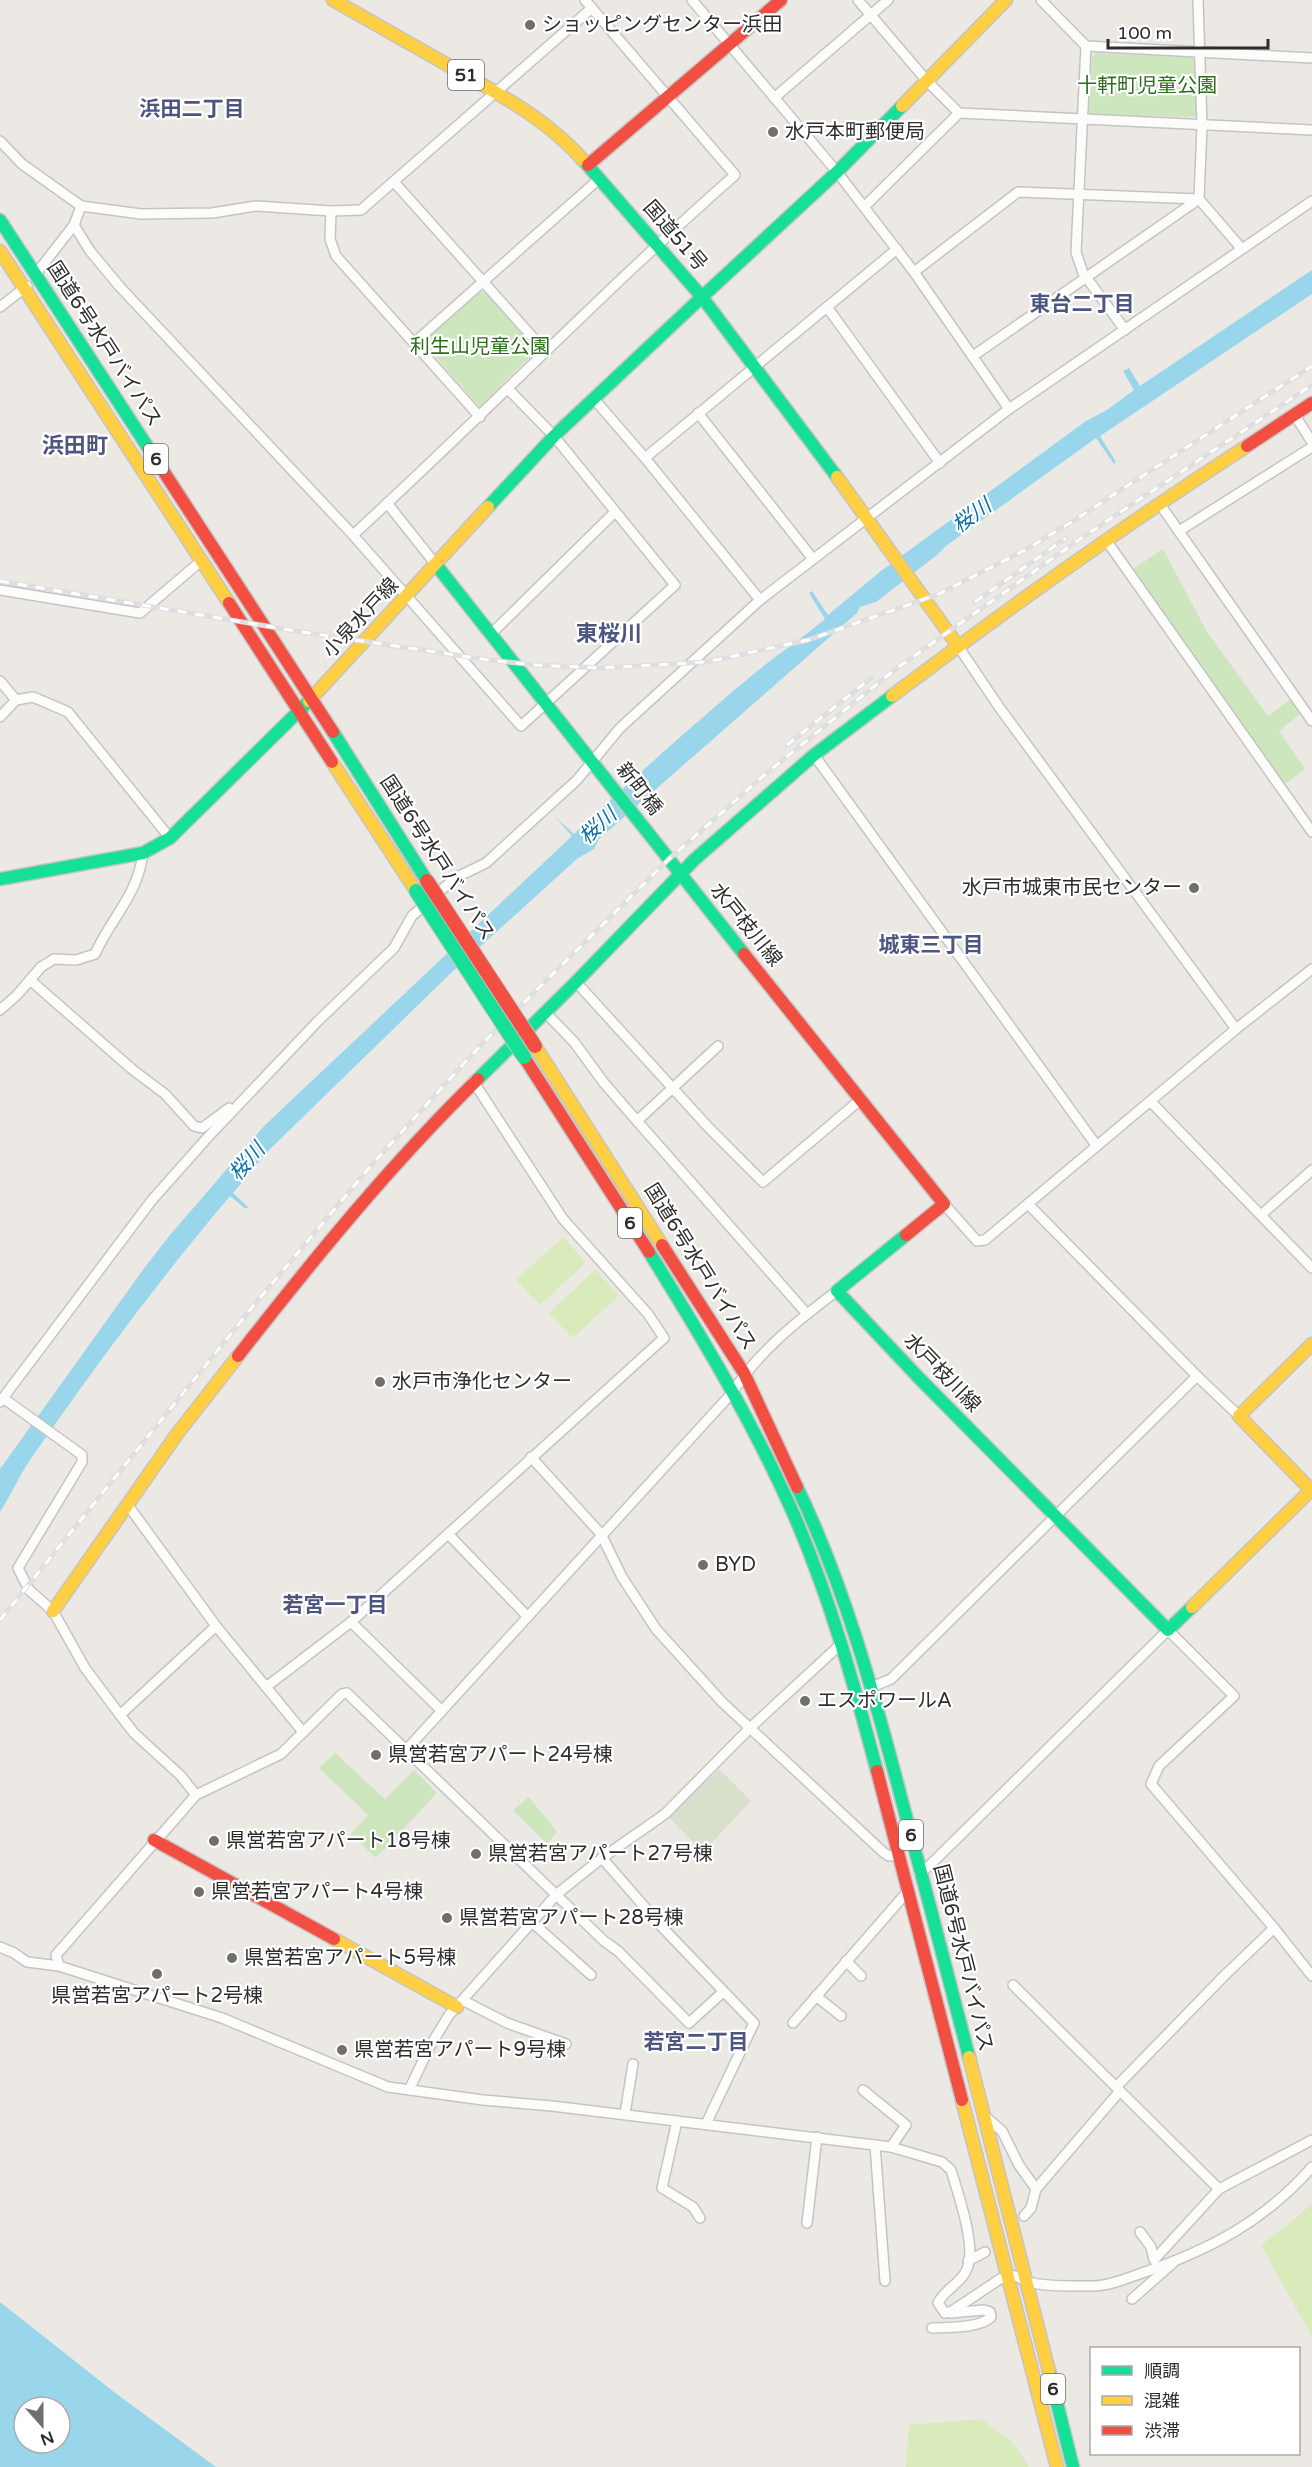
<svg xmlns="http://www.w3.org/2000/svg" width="1312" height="2467" viewBox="0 0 1312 2467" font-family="'Varela Round','Noto Sans JP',sans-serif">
  <rect width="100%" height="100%" fill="#ece8e4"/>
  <g fill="#cee6be">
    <polygon points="1096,53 1192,57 1195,60 1197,114 1194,117 1088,115 1092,57"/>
    <polygon points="479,292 485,292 535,348 535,352 501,385 503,390 484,408 480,407 424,344 424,341"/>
    <polygon points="1163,549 1207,632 1268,716 1292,698 1302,713 1279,731 1305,769 1285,784 1132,570"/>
    <polygon points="335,1753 385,1799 414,1770 437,1793 376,1858 351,1834 368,1815 319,1768"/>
    <polygon points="529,1797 557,1832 547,1844 513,1810"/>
  </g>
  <polygon fill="#d8e0cc" points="719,1769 751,1801 703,1852 669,1817"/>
  <g fill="#d9eabb">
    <polygon points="563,1237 586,1262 540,1305 516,1280"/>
    <polygon points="595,1270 619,1295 573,1338 549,1313"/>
    <polygon points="1312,2203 1312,2337 1261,2245 1296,2218"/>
    <polygon points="981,2419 1013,2443 1029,2467 906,2467 909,2425"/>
  </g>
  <g fill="#99d6ec" fill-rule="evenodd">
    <path d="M 1312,270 L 1312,294 L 1100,436 L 1116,462 L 1114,464 L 1096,438 L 946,546 L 937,555 L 876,602 L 860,607 L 857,613 L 599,839 L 594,849 L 578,858 L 451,973 L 269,1150 L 233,1193 L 248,1207 L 246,1209 L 230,1196 C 159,1280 93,1369 30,1460 C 19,1476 11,1495 0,1512 L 0,1469 L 145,1267 L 170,1235 L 265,1125 L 572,836 L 555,817 L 574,834 C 633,778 694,724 756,672 C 778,654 803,638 825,619 L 809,593 L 812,591 L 828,615 L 881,571 L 1086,421 L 1107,410 L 1134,390 L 1123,371 L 1129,368 L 1140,386 Z"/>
    <path d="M 0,2302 L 114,2392 L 216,2467 L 0,2467 ZM 24,2407 L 60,2407 L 60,2443 L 24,2443 Z"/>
  </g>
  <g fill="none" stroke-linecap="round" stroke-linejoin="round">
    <g stroke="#c5c4c5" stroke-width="12">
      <g id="street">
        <polyline points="692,0 837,172 914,272 1009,409"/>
        <polyline points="858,0 927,81 959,113 1312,130"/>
        <polyline points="1041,0 1086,46 1312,58"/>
        <polyline points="1086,46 1076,252 1083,273 1125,330"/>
        <polyline points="774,98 888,0"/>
        <polyline points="0,141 22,164 81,206 141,214 212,213 256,206 331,211 361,210 592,8"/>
        <polyline points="394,182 545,351"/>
        <polyline points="81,206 74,225 90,251 120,287 353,535 521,726 675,585 554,436 508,389"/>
        <polyline points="864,207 959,113"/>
        <polyline points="331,211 330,239 336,256 480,417"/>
        <polyline points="914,272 1018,192 1199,199 1241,248"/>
        <polyline points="35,275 74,225"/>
        <polyline points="0,307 27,286"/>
        <polyline points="827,307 940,463"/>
        <polyline points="415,342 599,179"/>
        <polyline points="973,356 1199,199 1202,126 1198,0"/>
        <polyline points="595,400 645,458 760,600"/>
        <polyline points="698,413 813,559"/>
        <polyline points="1294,414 1312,442"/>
        <polyline points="645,458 897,249"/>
        <polyline points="387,503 437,566"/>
        <polyline points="1159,503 1312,721"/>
        <polyline points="1179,531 1312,447"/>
        <path d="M 353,535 C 482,417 603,291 735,175 L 585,0"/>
        <polyline points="1106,540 1312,832"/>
        <polyline points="0,590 140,613 201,561"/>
        <polyline points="492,633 615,512"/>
        <polyline points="958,646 999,707 1236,1029"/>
        <polyline points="0,681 16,700"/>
        <polyline points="0,717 16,700 33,697 68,712 170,838"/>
        <polyline points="814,755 1096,1145"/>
        <polyline points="30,980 133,1070 165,1094 194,1126 202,1128 229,1108"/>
        <polyline points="576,982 709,1128 763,1182 860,1100"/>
        <path d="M 0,1010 L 17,995 L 41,967 L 54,959 L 76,960 L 95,954 C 111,918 138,895 143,853"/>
        <polyline points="545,1012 574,1042 604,1083 637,1121 807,1314"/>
        <polyline points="1151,1102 1312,1268"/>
        <polyline points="637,1121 718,1046"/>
        <polyline points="944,1204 977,1241 985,1240 1236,1029 1312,969"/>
        <polyline points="1028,1204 1197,1376 1239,1416"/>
        <polyline points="1261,1215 1312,1170"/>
        <polyline points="3,1398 82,1455 82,1462 18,1568 29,1590 53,1611 85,1668 120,1715 134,1733 181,1776 196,1795"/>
        <polyline points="0,1402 152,1200 208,1137 318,1021 394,948 412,916 455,878 486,863 577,780 620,728 760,600 1009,409 1312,201"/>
        <polyline points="531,1457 601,1534 622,1577 656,1629 722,1702 883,1852 889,1856 899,1855"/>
        <polyline points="127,1504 216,1626 303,1732"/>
        <polyline points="452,1538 528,1617"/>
        <polyline points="351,1622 442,1711"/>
        <polyline points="266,1687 351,1622 664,1338 648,1314 563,1219 473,1081"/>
        <polyline points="872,1687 891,1679 1197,1376"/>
        <polyline points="120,1715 216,1626"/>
        <path d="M 407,1749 L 732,1393 C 759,1351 797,1321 837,1291"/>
        <polyline points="602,1858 662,1927 754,2023 706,2124"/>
        <polyline points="919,1873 928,1867 1168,1630 1234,1696 1159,1766 1151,1784 1274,1928 1312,1976"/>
        <polyline points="533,1923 591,1975"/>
        <polyline points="0,1947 14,1953 27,1962 59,1966"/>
        <polyline points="846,1961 861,1976"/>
        <polyline points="1013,1985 1219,2189 1312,2140"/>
        <path d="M 723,1992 L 689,2023 L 618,1951 L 604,1941 L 347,1693 L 342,1694 L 281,1754 L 196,1795 L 56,1955 L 59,1966 L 222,2018 L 388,2087 L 483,2100 L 552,2106 L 891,2147 L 942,2162 L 951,2170 C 958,2194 978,2249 966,2271 C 960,2284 944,2290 938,2303 L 945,2313"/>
        <polyline points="816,1996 841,2016"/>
        <polyline points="464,2001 507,2023 566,2044"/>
        <polyline points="793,2023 908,1891"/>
        <polyline points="1116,2087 1224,1976 1274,1928"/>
        <polyline points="409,2090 429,2048 449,2015 557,1894 602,1858 665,1814 750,1728 842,1643"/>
        <polyline points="863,2090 906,2125 891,2147"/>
        <polyline points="625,2114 633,2064"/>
        <polyline points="987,2118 1002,2131 1019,2165 1036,2189"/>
        <polyline points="677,2121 662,2188 693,2207 700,2218"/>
        <polyline points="875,2145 885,2281"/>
        <polyline points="1024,2216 1031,2208 1036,2189 1120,2091"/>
        <polyline points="807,2223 817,2137"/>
        <polyline points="1140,2232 1151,2247 1154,2260 1219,2189"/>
        <polyline points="968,2261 985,2252"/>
        <polyline points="1132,2299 1173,2263"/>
        <path d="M 945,2313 L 952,2311 L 1000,2279 C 1021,2271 1015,2280 1033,2283 C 1052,2287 1074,2286 1093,2286 C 1110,2286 1127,2278 1142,2273 C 1209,2250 1265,2221 1312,2167"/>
        <path d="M 932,2328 C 947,2328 980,2328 991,2317 L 990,2312 L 984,2310 L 950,2313"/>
      </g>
    </g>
    <g stroke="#c5c4c5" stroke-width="15">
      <g id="fast">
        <polyline points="583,160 702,297 837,172 902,106"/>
        <polyline points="0,220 149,449"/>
        <polyline points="488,507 554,436 702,297 837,477"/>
        <polyline points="437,566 744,954"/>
        <polyline points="333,732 427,881"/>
        <polyline points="0,879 143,853 170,838 309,701"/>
        <polyline points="478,1079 576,982 694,860 814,755 892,696"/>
        <polyline points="906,1235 837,1291 918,1377 1168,1630 1192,1607"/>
        <path d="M 649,1252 C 702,1337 754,1424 794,1515 C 830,1598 854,1684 877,1771"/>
        <path d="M 797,1487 C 845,1587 874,1694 902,1801 C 925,1886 947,1972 969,2057"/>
        <polyline points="1049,2371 1073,2467"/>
      </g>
    </g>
    <g stroke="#c5c4c5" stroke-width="15">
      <g id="slow">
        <path d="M 333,0 C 373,23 413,45 453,68 C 499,94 547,119 583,160"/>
        <polyline points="902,106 1006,0"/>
        <polyline points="0,251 229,603"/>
        <polyline points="837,477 958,646"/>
        <path d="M 892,696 C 1007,609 1125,525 1247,446"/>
        <polyline points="309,701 488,507"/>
        <polyline points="332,762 416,891"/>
        <polyline points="535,1046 662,1245"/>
        <polyline points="1192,1607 1311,1490 1239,1416 1312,1344"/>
        <polyline points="53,1611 177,1434 238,1356"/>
        <polyline points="334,1939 457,2007"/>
        <polyline points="969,2057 1049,2371"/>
        <polyline points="962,2100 1057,2467"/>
      </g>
    </g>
    <g stroke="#c5c4c5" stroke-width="15">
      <g id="jam">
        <polyline points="588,165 781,0"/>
        <polyline points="1247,446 1312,403"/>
        <polyline points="149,449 333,732"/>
        <polyline points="229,603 332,762"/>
        <polyline points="744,954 944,1204 906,1235"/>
        <polyline points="524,1057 649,1252"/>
        <polyline points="662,1245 744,1373 797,1487"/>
        <path d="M 238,1356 C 313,1260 390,1165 478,1079"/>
        <polyline points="877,1771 962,2100"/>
        <polyline points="154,1840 334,1939"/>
      </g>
    </g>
    <use href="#street" stroke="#fcfcfb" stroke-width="9"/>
    <use href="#fast" stroke="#16e098" stroke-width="12"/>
    <use href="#slow" stroke="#ffcf43" stroke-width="12"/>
    <use href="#jam" stroke="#f24e42" stroke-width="12"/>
    <g stroke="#dfdfe1" stroke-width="5">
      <g id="rail">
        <polyline points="0,581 302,632 489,660 535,665 602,668 706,662 808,640 939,594 1025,550 1070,523 1312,366"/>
        <polyline points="975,602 1066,538"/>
        <polyline points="787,745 871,678"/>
        <polyline points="0,1620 259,1299 375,1161 482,1044 669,859 769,771 897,668 1080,539 1312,385"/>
      </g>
    </g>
    <use href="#rail" stroke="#fff" stroke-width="3" stroke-dasharray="9" stroke-linecap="butt"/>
    <g stroke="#c6c5c4" stroke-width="16" stroke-linecap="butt">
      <polyline id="fast-bridge" points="416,891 524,1057"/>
    </g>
    <g stroke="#c6c5c4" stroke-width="16" stroke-linecap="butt">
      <polyline id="jam-bridge" points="427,881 535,1046"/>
    </g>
    <use href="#fast-bridge" stroke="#16e098" stroke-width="14"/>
    <use href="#jam-bridge" stroke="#f24e42" stroke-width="14"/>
  </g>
  <g fill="#706f6e" stroke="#fff" stroke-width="2">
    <circle cx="530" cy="25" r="6"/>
    <circle cx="773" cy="132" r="6"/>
    <circle cx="1194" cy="888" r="6"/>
    <circle cx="380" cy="1382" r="6"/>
    <circle cx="703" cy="1565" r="6"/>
    <circle cx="805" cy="1701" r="6"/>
    <circle cx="376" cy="1755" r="6"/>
    <circle cx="214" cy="1841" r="6"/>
    <circle cx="476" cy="1854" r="6"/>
    <circle cx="199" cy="1892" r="6"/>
    <circle cx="447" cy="1918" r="6"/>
    <circle cx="232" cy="1958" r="6"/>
    <circle cx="157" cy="1974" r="6"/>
    <circle cx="342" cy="2050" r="6"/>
  </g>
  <g text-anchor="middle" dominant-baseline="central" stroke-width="4.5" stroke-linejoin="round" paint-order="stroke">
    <g fill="#fff" stroke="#6d6d6d" stroke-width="1.5">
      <rect x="448" y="60" width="36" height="30" rx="4.5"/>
      <rect x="144" y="444" width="24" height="30" rx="4.5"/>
      <rect x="618" y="1208" width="24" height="30" rx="4.5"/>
      <rect x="899" y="1820" width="24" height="30" rx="4.5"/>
      <rect x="1041" y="2374" width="24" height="30" rx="4.5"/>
    </g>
    <g font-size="18" font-weight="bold" fill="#2e2e2e">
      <text x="466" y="75">51</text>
      <text x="156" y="459">6</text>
      <text x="630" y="1223">6</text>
      <text x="911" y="1835">6</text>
      <text x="1053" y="2389">6</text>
    </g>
    <g font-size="20" fill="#2e2e2e" stroke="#fff" text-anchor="start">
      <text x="542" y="25">ショッピングセンター浜田</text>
      <text x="785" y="132">水戸本町郵便局</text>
      <text x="1182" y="888" text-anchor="end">水戸市城東市民センター</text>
      <text x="392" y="1382">水戸市浄化センター</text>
      <text x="715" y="1565">BYD</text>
      <text x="817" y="1701">エスポワールA</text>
      <text x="388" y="1755">県営若宮アパート24号棟</text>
      <text x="226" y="1841">県営若宮アパート18号棟</text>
      <text x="488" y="1854">県営若宮アパート27号棟</text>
      <text x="211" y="1892">県営若宮アパート4号棟</text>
      <text x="459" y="1918">県営若宮アパート28号棟</text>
      <text x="244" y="1958">県営若宮アパート5号棟</text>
      <text x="157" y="1996" text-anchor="middle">県営若宮アパート2号棟</text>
      <text x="354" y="2050">県営若宮アパート9号棟</text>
    </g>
    <g font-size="20" fill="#2c6e1b" stroke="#fff">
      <text x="1147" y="86">十軒町児童公園</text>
      <text x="480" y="347">利生山児童公園</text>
    </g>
    <g font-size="20" fill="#2e2e2e" stroke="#fff">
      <text transform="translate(675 236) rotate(49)">国道51号</text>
      <text transform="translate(104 344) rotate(57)">国道6号水戸バイパス</text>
      <text transform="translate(361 618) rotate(-47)">小泉水戸線</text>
      <text transform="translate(639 789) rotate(52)">新町橋</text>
      <text transform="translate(437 858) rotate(57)">国道6号水戸バイパス</text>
      <text transform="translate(746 925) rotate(51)">水戸枝川線</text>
      <text transform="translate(700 1267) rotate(58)">国道6号水戸バイパス</text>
      <text transform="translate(942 1373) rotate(46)">水戸枝川線</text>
      <text transform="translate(963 1958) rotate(76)">国道6号水戸バイパス</text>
    </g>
    <g font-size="21" font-weight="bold" fill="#4d5680" stroke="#fff">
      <text x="192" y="109">浜田二丁目</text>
      <text x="1082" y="304">東台二丁目</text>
      <text x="931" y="945">城東三丁目</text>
      <text x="335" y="1605">若宮一丁目</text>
      <text x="696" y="2042">若宮二丁目</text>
    </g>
    <g font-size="21" font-style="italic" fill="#0d6fa3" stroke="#fff">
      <text transform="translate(972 516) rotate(-36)">桜川</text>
      <text transform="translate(598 826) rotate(-42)">桜川</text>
      <text transform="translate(247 1162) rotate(-49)">桜川</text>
    </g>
    <g font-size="22" font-weight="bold" fill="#4d5680" stroke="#fff">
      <text x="75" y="446">浜田町</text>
      <text x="609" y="634">東桜川</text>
    </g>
  </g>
  <rect x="1090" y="2347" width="210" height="108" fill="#ffffff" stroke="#ababab" stroke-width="1.5"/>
  <rect x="1102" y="2366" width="30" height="9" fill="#16e098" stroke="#ababab" stroke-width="1.5"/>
  <text x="1144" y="2377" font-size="18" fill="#2e2e2e">順調</text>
  <rect x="1102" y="2396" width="30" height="9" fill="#ffcf43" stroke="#ababab" stroke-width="1.5"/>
  <text x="1144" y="2407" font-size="18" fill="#2e2e2e">混雑</text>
  <rect x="1102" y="2426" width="30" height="9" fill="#f24e42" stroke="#ababab" stroke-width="1.5"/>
  <text x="1144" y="2437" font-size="18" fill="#2e2e2e">渋滞</text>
  <g transform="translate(42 2425) rotate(159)"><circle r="28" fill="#ffffff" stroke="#ababab" stroke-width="1.5"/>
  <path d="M0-4.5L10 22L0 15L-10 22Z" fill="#706f6e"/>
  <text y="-9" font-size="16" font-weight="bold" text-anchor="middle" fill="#2e2e2e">N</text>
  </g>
  <path d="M1108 39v9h160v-9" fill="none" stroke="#2e2e2e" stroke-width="3"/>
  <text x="1117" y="39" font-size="18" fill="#2e2e2e" stroke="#ffffff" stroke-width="4.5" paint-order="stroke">100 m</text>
</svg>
